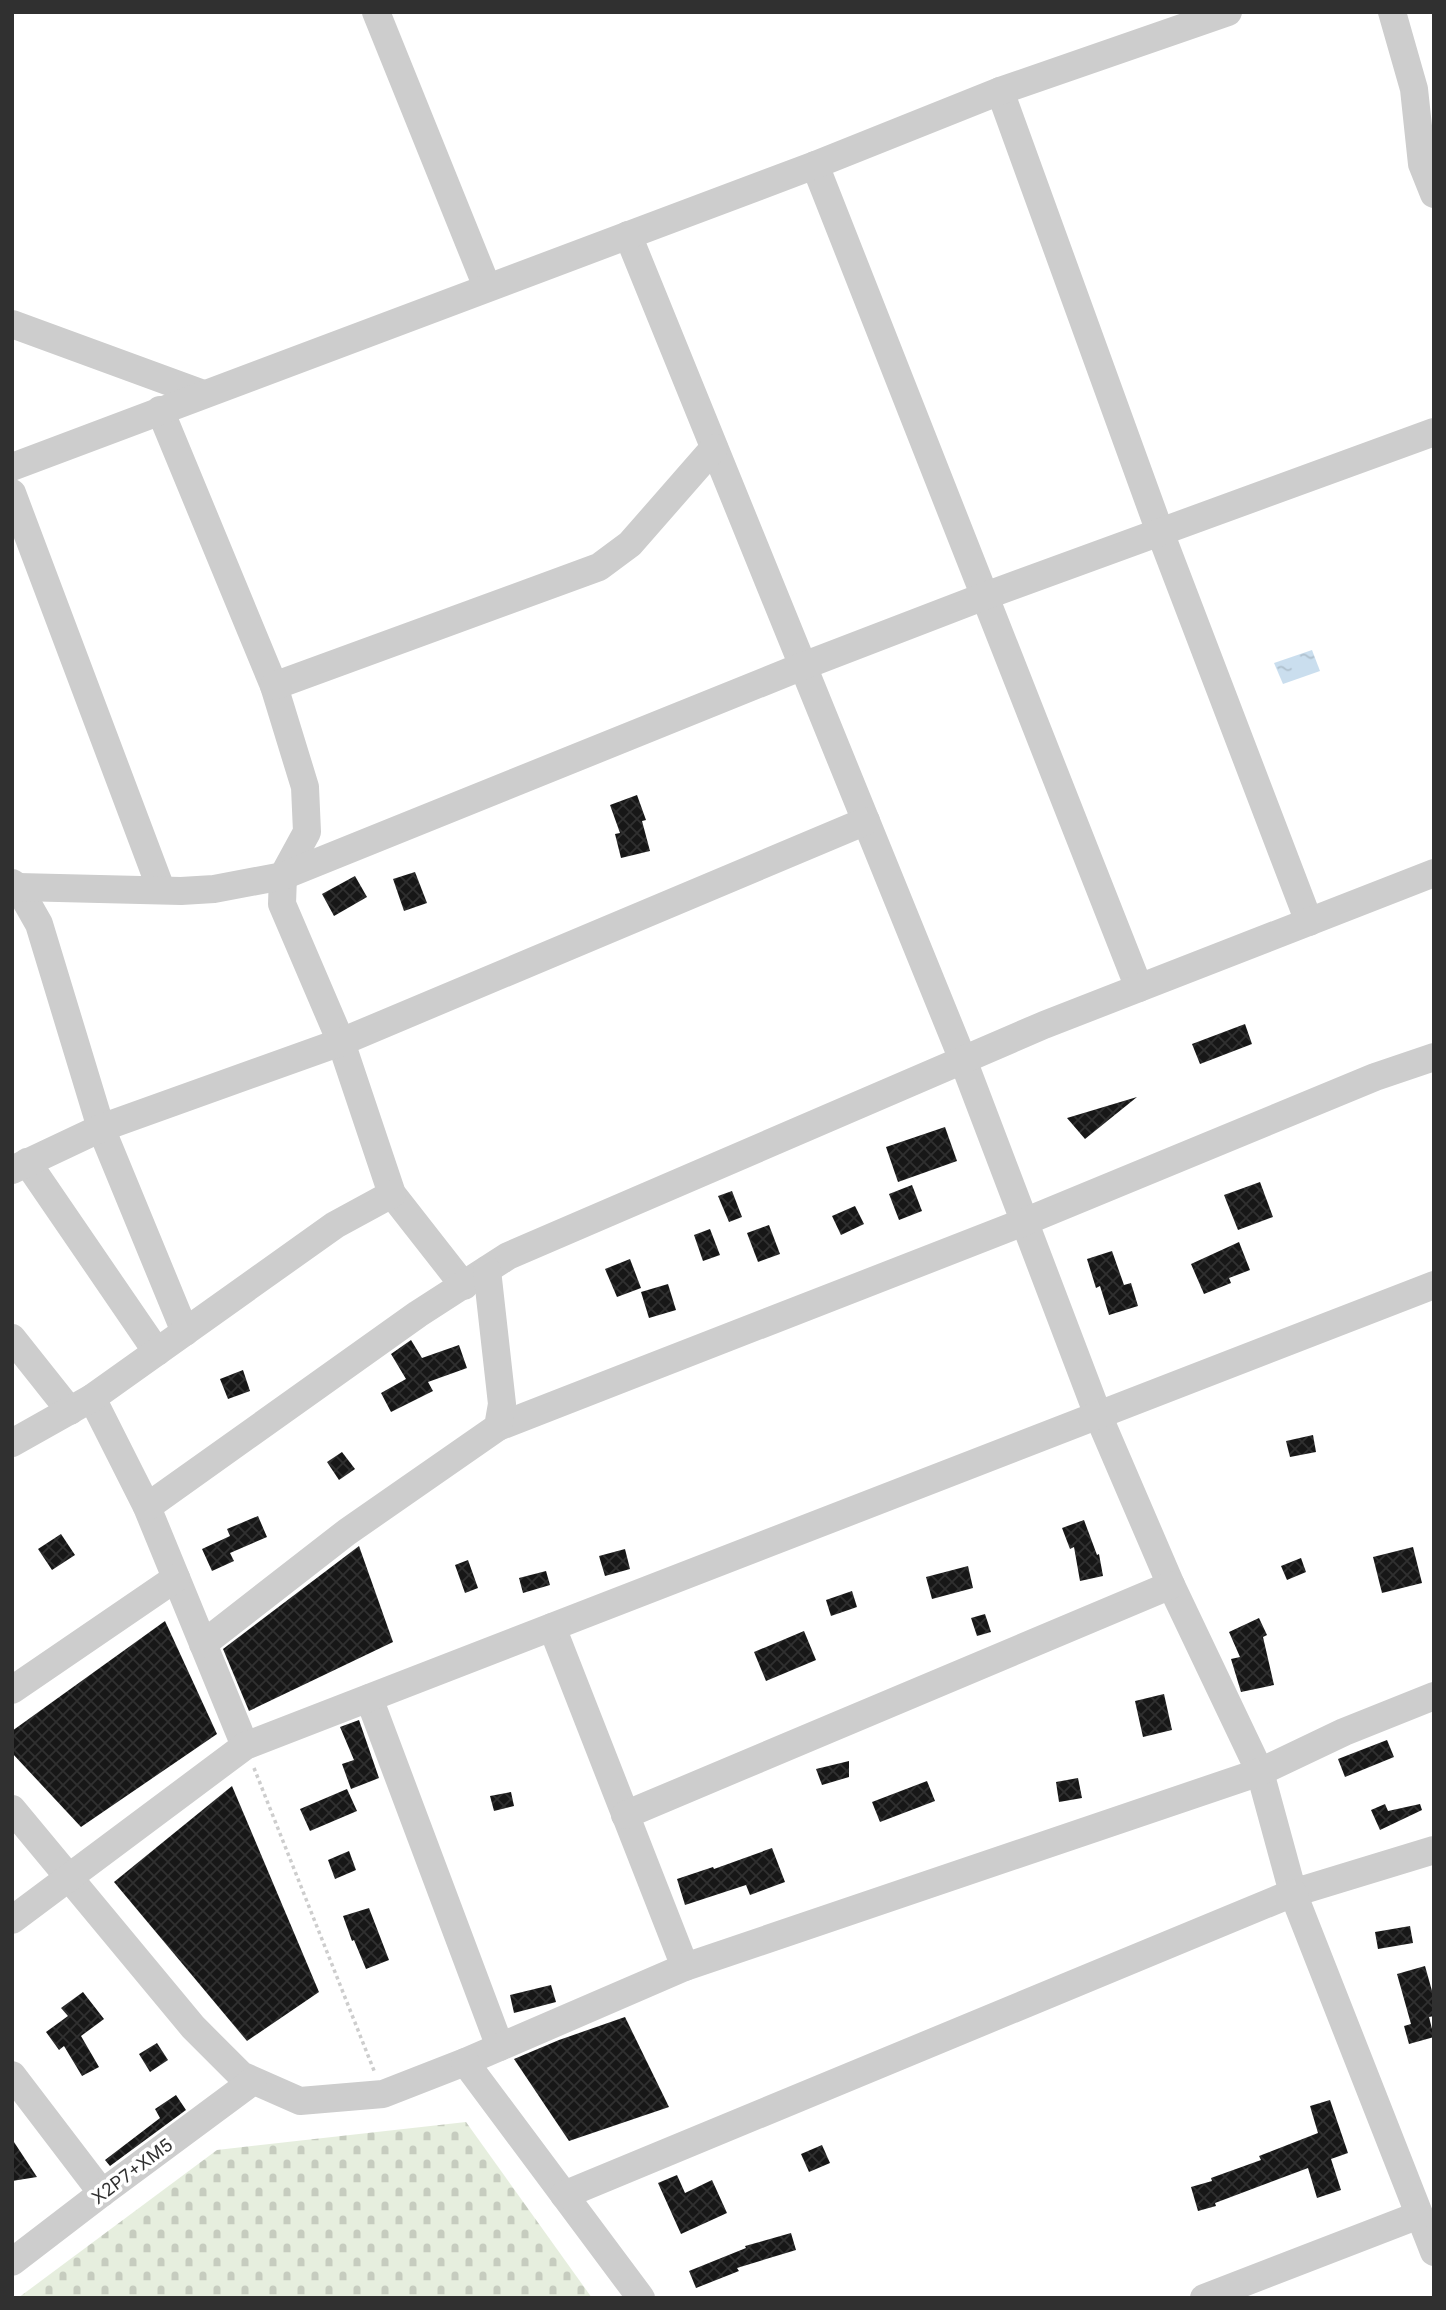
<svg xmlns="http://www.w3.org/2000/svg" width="1446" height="2310" viewBox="0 0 1446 2310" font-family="Inter,sans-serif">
  <defs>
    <pattern id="cemetery-stones" width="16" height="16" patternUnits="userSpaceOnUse" patternTransform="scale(1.75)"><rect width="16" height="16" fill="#e6eede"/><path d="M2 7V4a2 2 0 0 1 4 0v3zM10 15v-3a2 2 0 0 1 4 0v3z" fill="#c6ccbf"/></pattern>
    <pattern id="water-ripples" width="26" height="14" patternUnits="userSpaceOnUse" patternTransform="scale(1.75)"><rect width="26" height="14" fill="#cadeee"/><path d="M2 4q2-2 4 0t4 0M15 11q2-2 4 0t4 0" fill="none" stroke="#aebfcc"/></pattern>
    <pattern id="building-cross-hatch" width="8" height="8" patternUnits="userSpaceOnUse" patternTransform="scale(1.75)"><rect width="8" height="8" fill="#171717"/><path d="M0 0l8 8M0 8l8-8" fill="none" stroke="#303030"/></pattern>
  </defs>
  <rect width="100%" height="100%" fill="#fff"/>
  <polygon fill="url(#cemetery-stones)" points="466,2122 592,2298 18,2298 217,2150"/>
  <polygon fill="url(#water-ripples)" points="1312,650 1320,671 1283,684 1274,663"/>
  <g fill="url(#building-cross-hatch)">
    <polygon points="637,795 646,820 642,821 650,851 621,858 615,834 620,833 610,805"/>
    <polygon points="415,872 427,903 404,911 393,879"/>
    <polygon points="355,876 367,897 334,916 322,894"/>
    <polygon points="1245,1024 1252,1044 1200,1064 1192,1044"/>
    <polygon points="1137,1097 1085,1139 1067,1118"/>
    <polygon points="945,1127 957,1161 898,1182 886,1147"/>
    <polygon points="1260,1182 1273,1217 1238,1230 1224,1195"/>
    <polygon points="912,1185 922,1211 899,1220 889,1194"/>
    <polygon points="732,1191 742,1217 729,1222 718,1196"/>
    <polygon points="855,1206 864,1224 841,1235 832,1216"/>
    <polygon points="769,1225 780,1254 758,1262 747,1233"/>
    <polygon points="710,1229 720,1255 703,1261 694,1235"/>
    <polygon points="1239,1242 1250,1270 1229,1278 1231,1283 1204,1294 1191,1264"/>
    <polygon points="1112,1251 1124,1285 1131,1283 1138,1306 1109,1315 1100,1286 1096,1288 1087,1259"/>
    <polygon points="630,1259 641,1288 617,1297 605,1269"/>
    <polygon points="668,1284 676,1310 649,1318 641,1292"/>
    <polygon points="411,1340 422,1358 459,1345 467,1368 428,1382 433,1391 391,1412 381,1393 406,1379 391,1354"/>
    <polygon points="243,1370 250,1391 228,1399 220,1379"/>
    <polygon points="1313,1435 1316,1452 1290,1457 1286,1441"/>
    <polygon points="342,1452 355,1469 339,1480 327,1462"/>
    <polygon points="258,1516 267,1537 230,1553 234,1561 212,1571 202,1549 230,1536 227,1529"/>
    <polygon points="1084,1520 1097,1555 1099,1554 1103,1576 1080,1581 1074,1547 1070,1549 1062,1528"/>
    <polygon points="61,1534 75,1555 52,1570 38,1549"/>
    <polygon points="359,1546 393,1642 249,1711 223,1649"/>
    <polygon points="1413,1547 1422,1583 1382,1593 1373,1557"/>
    <polygon points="625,1549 630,1569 605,1576 599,1556"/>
    <polygon points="1301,1558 1306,1572 1287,1580 1281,1566"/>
    <polygon points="468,1560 478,1588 465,1593 455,1565"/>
    <polygon points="968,1566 973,1588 932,1599 926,1577"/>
    <polygon points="546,1571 550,1585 523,1593 519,1578"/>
    <polygon points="852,1591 857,1607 831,1616 826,1600"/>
    <polygon points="985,1614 991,1632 977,1636 971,1618"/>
    <polygon points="1259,1618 1267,1635 1263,1637 1274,1685 1241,1692 1231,1659 1240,1657 1229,1632"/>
    <polygon points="165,1621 217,1734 81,1827 12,1753 12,1731"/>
    <polygon points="804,1631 816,1660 766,1681 754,1652"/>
    <polygon points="1164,1694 1172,1730 1143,1737 1135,1701"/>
    <polygon points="359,1720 379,1778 351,1789 342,1764 354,1760 340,1727"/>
    <polygon points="1387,1740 1394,1757 1345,1777 1338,1759"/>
    <polygon points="849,1761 849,1777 822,1785 816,1769"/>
    <polygon points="1078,1778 1082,1798 1059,1802 1056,1782"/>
    <polygon points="927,1781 935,1801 880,1822 872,1802"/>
    <polygon points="232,1786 319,1992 247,2041 114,1882"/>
    <polygon points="347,1789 357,1811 310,1831 300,1809"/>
    <polygon points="511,1792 514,1806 494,1811 490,1796"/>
    <polygon points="1385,1804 1388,1811 1420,1804 1422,1810 1380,1830 1371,1810"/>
    <polygon points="772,1848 785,1882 750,1895 746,1885 685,1905 677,1879 713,1867 714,1869"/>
    <polygon points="349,1851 356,1870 335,1879 328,1860"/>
    <polygon points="369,1908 389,1960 366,1969 354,1940 352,1941 343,1916"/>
    <polygon points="1410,1926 1413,1943 1378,1949 1375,1932"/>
    <polygon points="1425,1966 1434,1998 1434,2016 1429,2017 1434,2037 1409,2044 1404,2026 1411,2024 1397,1974"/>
    <polygon points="551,1985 556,2002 514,2013 510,1995"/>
    <polygon points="83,1992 104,2019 81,2036 99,2067 82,2076 64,2046 59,2050 46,2032 68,2016 61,2008"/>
    <polygon points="625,2017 669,2107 569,2141 514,2059 559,2040"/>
    <polygon points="157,2043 168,2060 150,2072 139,2054"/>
    <polygon points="176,2095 186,2110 110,2166 105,2160 160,2118 155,2109"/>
    <polygon points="1330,2100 1348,2153 1331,2159 1341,2190 1317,2198 1308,2168 1215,2203 1216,2206 1198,2211 1191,2187 1212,2181 1211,2178 1261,2160 1259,2156 1318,2133 1310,2106"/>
    <polygon points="12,2139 37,2177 12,2181"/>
    <polygon points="822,2145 830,2163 809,2172 801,2154"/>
    <polygon points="677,2175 685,2193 712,2180 727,2213 681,2234 658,2183"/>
    <polygon points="791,2233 796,2250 737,2268 739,2271 696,2288 689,2271 746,2248 745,2246"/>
  </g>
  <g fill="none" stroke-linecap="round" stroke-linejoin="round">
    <polyline stroke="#cdcdcd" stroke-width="3.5" stroke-dasharray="3.5 3.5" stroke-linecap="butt" points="254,1768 375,2073"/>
    <g stroke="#cdcdcd" stroke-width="28">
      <polyline points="376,12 487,287"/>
      <polyline points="1392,12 1414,89 1422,164 1434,194"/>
      <polyline points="1000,91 1160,532 1309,922"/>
      <polyline points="815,165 1139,988"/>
      <polyline points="628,235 963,1060 1098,1415 1171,1585 1260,1772 1293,1893 1434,1850"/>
      <polyline points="12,324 203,394"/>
      <polyline points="160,410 274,686 305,787 307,832 283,876 282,904 341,1042 392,1194 464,1286"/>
      <polyline points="12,467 815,165 1000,91 1228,12"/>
      <polyline points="12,493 161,889"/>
      <polyline points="274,686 599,567 630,544 714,448"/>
      <polyline points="12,883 18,887 39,924 101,1128 185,1332"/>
      <polyline points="18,887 181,891 214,889 283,876 803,666 985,596 1434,432"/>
      <polyline points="27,1162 157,1352"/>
      <polyline points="12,1170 101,1128 341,1042 866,821"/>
      <polyline points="12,1338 70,1411"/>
      <polyline points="92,1398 147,1507 245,1746"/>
      <polyline points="498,1427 1024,1222 1375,1077 1434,1057"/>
      <polyline points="12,1443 92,1398 335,1225 392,1194"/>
      <polyline points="147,1507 418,1314 508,1256 1044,1025 1434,873"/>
      <polyline points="552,1627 685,1967"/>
      <polyline points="203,1644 347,1532 498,1427 502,1404 487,1270"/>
      <polyline points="12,1690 176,1578"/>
      <polyline points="369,1698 500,2047"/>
      <polyline points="12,1809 193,2027 241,2075 300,2101 383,2094 465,2062 685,1967 1260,1772 1344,1732 1434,1696"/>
      <polyline points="625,1815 1171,1585"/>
      <polyline points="12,1920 245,1746 1434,1285"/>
      <polyline points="465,2062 641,2298"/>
      <polyline points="12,2075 102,2193"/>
      <polyline points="564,2195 1293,1893 1434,2252"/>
      <polyline points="12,2262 102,2193 253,2081"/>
      <polyline points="1204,2298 1419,2215"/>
    </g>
  </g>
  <g text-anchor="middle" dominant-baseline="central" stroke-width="7" stroke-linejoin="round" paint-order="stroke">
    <g font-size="18" fill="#303030" stroke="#fff">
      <text transform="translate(132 2171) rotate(-37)">X2P7+XM5</text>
    </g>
  </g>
  <rect width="1446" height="2310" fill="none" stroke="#303030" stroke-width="28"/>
</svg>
